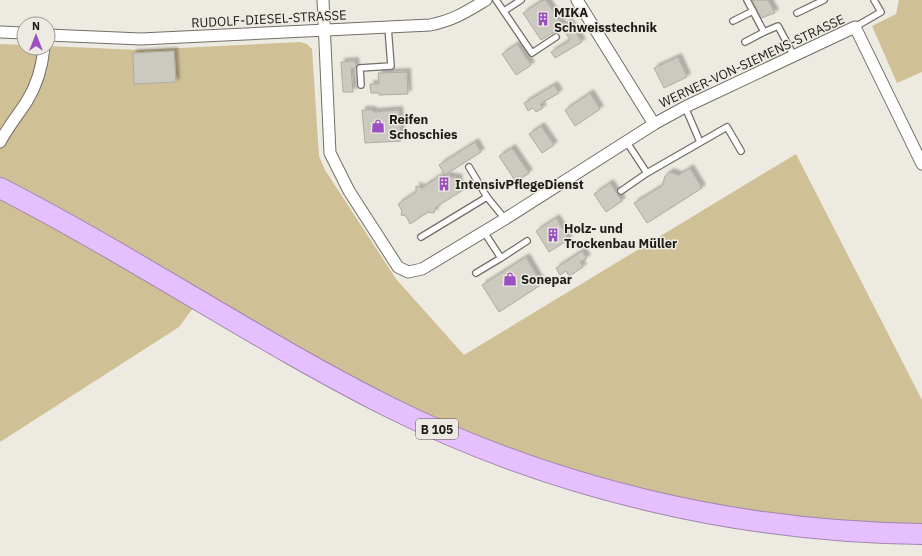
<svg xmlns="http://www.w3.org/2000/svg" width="922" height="556" viewBox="0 0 922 556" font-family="'IBM Plex Sans',sans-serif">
  <defs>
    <filter id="shadow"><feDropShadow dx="3.5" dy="-3.5" stdDeviation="1" flood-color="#0004"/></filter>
  </defs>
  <rect width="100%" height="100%" fill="#edeae1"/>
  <g fill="#cfc095">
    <polygon points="899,0 922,0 922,72 897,83 872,26 896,14"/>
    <polygon points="300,42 307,44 312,49 319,156 325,170 396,279 464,355 796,154 922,400 922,528 801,521 645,494 503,449 367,389 0,180 0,44 24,45 24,48 48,48 48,46 139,50"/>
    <polygon points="0,194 196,304 179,327 0,442"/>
  </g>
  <g fill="#ccc9c0" stroke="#aeaba3" filter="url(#shadow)">
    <polygon points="543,0 546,0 563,26 569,22 582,42 555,58 551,52 570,40 562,27 541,40 523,13"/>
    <polygon points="752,0 768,0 775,13 761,18"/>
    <polygon points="517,44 531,65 516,75 502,54"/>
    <polygon points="174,51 176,82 134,84 133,53"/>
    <polygon points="678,57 687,77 664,88 654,68"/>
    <polygon points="355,61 356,68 351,68 353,92 343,92 341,62"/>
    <polygon points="407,72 408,94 379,95 379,93 371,93 370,84 379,84 378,73"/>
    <polygon points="554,85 559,93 540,104 543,108 536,112 533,108 528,111 524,103"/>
    <polygon points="590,93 600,109 575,126 565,110"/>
    <polygon points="362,110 372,110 374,112 399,110 401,141 365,143"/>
    <polygon points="541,126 554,145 542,153 529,134"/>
    <polygon points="475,142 481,152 445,175 439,165"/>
    <polygon points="512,148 529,173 516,182 499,156"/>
    <polygon points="690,168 702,188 647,223 634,203 662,186 665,176 670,172 679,175"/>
    <polygon points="441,175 459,178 458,182 463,190 436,207 434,213 428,212 410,224 406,216 401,215 402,211 398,204 416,192 416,186 422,188"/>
    <polygon points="610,183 622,201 606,212 594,194"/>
    <polygon points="556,218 569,239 549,252 536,231"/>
    <polygon points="582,251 587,258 580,262 583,267 569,276 566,271 560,275 556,268"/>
    <polygon points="526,257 542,284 499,312 482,285"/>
  </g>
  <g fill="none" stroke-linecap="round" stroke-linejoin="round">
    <g stroke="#726f67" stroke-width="8">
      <g id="lane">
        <polyline points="496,0 532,53 556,37"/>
        <polyline points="747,0 764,32 778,26 794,56"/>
        <polyline points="504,11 521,0"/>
        <polyline points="797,13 824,0"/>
        <polyline points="733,21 753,11"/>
        <polyline points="855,27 881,12 874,0"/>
        <polyline points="745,42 764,32"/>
        <polyline points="361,85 360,68 391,66 388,27"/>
        <polyline points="685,107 700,142"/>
        <polyline points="626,141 647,173"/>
        <polyline points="469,167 487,197 505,219"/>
        <polyline points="621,191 647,173 727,127 741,151"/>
        <polyline points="484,232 501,258 527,241"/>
        <polyline points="421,237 487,197"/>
        <polyline points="476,273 501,258"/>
      </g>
    </g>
    <g stroke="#726f67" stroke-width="13">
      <g id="street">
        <polyline points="323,0 330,153 349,191 398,267 408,272 422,269 505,219 654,124 685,107 855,27 922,164"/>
        <polyline points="577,0 654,124"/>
        <polyline points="0,32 24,33"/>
        <path d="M 48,35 L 141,39 L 430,25 C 454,20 466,12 486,0"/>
        <path d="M 0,142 C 8,127 18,115 27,101 C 37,85 42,67 44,48"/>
      </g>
    </g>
    <g stroke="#a086ae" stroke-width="22">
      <path id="highway" d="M 0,188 C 133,256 256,340 389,407 C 554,489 738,532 922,534"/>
    </g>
    <use href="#lane" stroke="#fff" stroke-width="5.5"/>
    <use href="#street" stroke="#fff" stroke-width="11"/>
    <use href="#highway" stroke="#e6bffe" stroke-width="20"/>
  </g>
  <defs>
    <g id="building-bare" transform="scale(1.08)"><path d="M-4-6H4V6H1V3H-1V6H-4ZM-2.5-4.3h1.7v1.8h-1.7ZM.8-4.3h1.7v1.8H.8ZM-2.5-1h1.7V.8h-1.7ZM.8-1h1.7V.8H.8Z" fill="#9b50c2" stroke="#edeae1" stroke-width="2.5" paint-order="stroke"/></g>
    <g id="shop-bare" transform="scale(1.08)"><path d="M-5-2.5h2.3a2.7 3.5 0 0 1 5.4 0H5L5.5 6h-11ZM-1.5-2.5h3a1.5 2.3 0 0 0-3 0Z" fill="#9b50c2" stroke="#edeae1" stroke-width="2.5" paint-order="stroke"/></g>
  </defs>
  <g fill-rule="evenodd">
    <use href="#building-bare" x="543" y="19"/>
    <use href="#shop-bare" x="378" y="126"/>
    <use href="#building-bare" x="444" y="184"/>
    <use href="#building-bare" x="553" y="235"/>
    <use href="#shop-bare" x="510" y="279"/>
  </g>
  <g text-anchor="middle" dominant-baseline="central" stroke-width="3" stroke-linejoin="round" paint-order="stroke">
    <rect fill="#edeae1" stroke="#5b5a55" stroke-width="1" x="416" y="419" width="42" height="20" rx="3"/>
    <g font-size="12" font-weight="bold" fill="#1d1c19">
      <text x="437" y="429">B 105</text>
    </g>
    <g font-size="13" font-weight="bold" fill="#1d1c19" stroke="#edeae1" text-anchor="start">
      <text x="554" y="12">MIKA<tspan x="554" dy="15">Schweisstechnik</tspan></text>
      <text x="389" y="119">Reifen<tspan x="389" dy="15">Schoschies</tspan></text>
      <text x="455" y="184">IntensivPflegeDienst</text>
      <text x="564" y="228">Holz- und<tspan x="564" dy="15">Trockenbau Müller</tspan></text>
      <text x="521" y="279">Sonepar</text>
    </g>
    <g font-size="13" fill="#1d1c19" stroke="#edeae1">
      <text transform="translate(269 19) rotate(-3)">RUDOLF-DIESEL-STRASSE</text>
      <text transform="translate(752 61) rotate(-25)">WERNER-VON-SIEMENS-STRASSE</text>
    </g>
  </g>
  <g transform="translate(36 36)"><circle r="19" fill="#edeae1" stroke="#9a9891"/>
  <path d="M0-3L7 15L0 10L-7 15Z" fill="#9b50c2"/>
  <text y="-6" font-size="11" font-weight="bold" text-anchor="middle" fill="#1d1c19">N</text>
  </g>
</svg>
